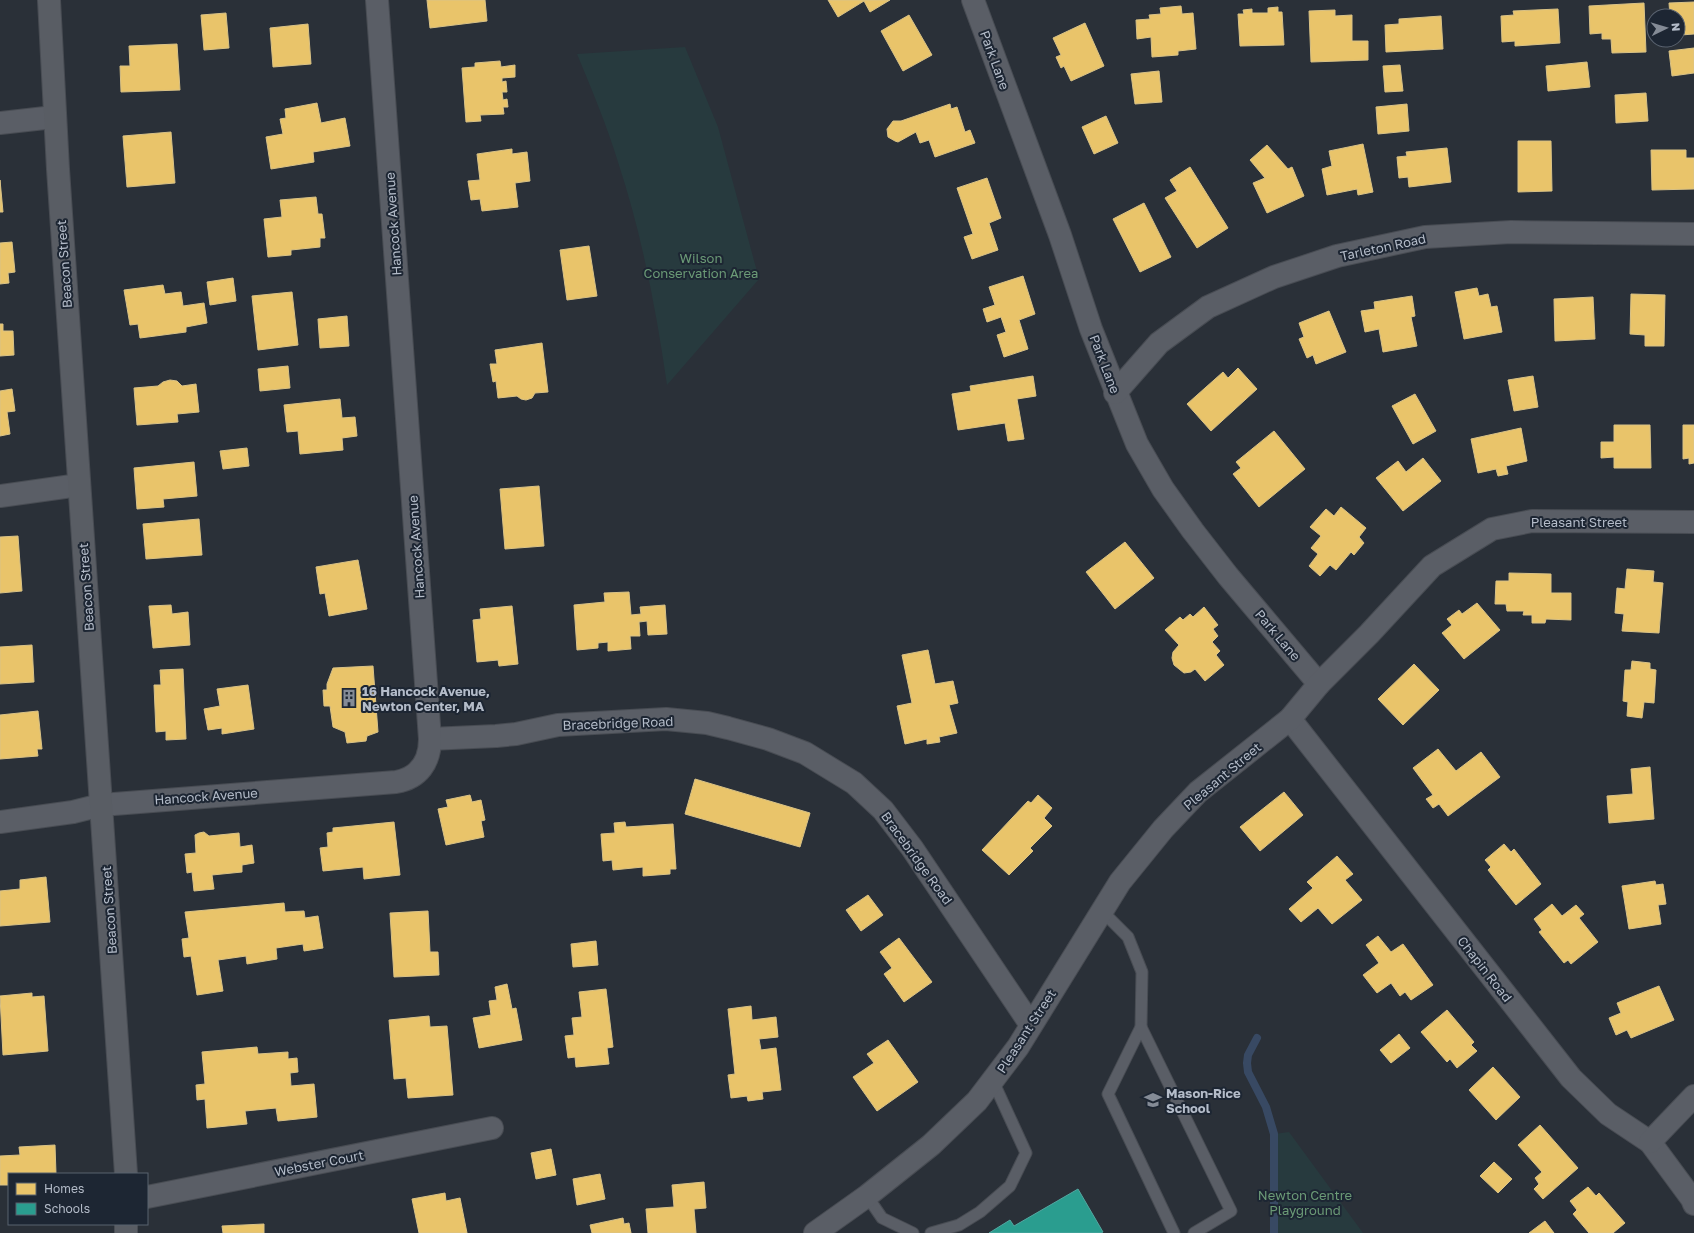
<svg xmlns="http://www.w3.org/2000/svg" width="1694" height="1233" viewBox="0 0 1694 1233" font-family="'Golos Text',sans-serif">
  <rect width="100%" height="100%" fill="#2a3038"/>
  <g fill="#273a3e">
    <path d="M 685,47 L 718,127 L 759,279 L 667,385 C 656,309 642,235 618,162 C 607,126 592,90 577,54 Z"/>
    <polygon points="1289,1132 1363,1233 1274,1233 1274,1134"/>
  </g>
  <g fill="#e9c46a" stroke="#d9c286">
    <polygon points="427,0 485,0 487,21 430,28"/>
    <polygon points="828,0 890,0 870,12 864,1 838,17"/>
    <polygon points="1694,2 1694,34 1681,35 1681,30 1678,30 1678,16 1670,16 1669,3"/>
    <polygon points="1644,3 1646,52 1612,53 1611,39 1602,39 1602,33 1590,34 1589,6"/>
    <polygon points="1181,6 1182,14 1193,13 1196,49 1178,51 1178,55 1152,57 1151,37 1137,39 1136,20 1150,19 1149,15 1161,14 1160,8"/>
    <polygon points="1278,7 1278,12 1282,12 1284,45 1240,46 1238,14 1244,14 1243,10 1252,9 1252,13 1268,13 1268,8"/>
    <polygon points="1558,9 1560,43 1515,46 1515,41 1502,42 1501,16 1514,15 1513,11"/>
    <polygon points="1335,10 1335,16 1352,15 1352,41 1368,41 1368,60 1311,62 1309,11"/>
    <polygon points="226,13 229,48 204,50 201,15"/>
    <polygon points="909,15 932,55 903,71 881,31"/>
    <polygon points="1441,16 1443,49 1386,52 1385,25 1399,24 1399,19"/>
    <polygon points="1085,23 1104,66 1071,81 1064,66 1061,68 1056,57 1061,55 1053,38"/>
    <polygon points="308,24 311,64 273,67 270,28"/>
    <polygon points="177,44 180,90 121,92 120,66 130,66 129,46"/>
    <polygon points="1694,48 1694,73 1672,76 1669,51"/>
    <polygon points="500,61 501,67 515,65 515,77 502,78 502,82 506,81 507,92 502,92 503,100 507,99 508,107 503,107 504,114 480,115 481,121 466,122 462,68 475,67 475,63"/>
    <polygon points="1587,62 1590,87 1548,91 1546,66"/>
    <polygon points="1400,65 1403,91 1385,92 1383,66"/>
    <polygon points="1159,71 1162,102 1135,104 1131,74"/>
    <polygon points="1646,93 1648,121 1616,123 1615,95"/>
    <polygon points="317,103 321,123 345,118 350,146 313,152 314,162 271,169 266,137 283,134 280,119 286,118 285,109"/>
    <polygon points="950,104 951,109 957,107 965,132 970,130 975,143 935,157 929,140 920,143 916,132 898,142 895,141 888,137 887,129 893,121 901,121"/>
    <polygon points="1407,104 1409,131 1378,134 1376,107"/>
    <polygon points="1106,116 1118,143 1094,154 1082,127"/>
    <polygon points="171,132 175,183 127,187 123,136"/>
    <polygon points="1518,141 1551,141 1552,191 1518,192"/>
    <polygon points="1363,144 1373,192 1358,195 1357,189 1327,195 1322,169 1332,166 1329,151"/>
    <polygon points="1267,145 1288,169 1292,167 1304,196 1267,213 1253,183 1265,178 1250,160"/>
    <polygon points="1447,148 1451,182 1409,187 1408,177 1399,178 1397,157 1407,156 1406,152"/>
    <polygon points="512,149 512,154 527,152 530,181 515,183 518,207 482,211 480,199 471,200 468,181 480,180 477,154"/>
    <polygon points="1651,150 1686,150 1686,158 1694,158 1694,189 1652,190"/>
    <polygon points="1190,167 1228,228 1197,248 1165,198 1177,191 1170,180"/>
    <polygon points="987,178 1001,218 989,223 998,250 972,259 964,237 973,234 957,188"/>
    <polygon points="0,180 3,212 0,212"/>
    <polygon points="316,197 318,214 322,214 325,238 320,238 320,247 291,250 291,255 268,257 264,219 282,217 280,200"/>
    <polygon points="1144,203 1171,257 1140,272 1113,219"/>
    <polygon points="12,242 15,272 8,273 9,283 0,284 0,243"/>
    <polygon points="589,246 597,296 567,300 560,250"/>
    <polygon points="1023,276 1035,314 1019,320 1028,349 1004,357 997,335 1006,332 1001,317 987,322 983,309 995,305 989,287"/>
    <polygon points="233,278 236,301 210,305 207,282"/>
    <polygon points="163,285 165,294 181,292 183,306 204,303 207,323 186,327 186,332 140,338 138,324 130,325 124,290"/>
    <polygon points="1477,288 1479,296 1488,294 1491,307 1497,306 1502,332 1464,339 1455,292"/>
    <polygon points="292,292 298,345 258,350 252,296"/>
    <polygon points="1631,294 1665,295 1664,346 1645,346 1645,335 1630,334"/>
    <polygon points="1412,296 1415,316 1411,317 1417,346 1383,352 1379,329 1365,332 1361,311 1375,309 1374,302"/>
    <polygon points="1593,297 1595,339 1555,341 1554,299"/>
    <polygon points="1329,311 1346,352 1316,364 1313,355 1307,358 1299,339 1304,337 1299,323"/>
    <polygon points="347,316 349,346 320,348 318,319"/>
    <polygon points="0,324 3,324 3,331 13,331 14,355 0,356"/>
    <polygon points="542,343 548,392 535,393 532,398 526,400 521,399 517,396 498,398 496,381 493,382 490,364 497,364 495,350"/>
    <polygon points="288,366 290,388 260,391 258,369"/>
    <polygon points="1238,368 1257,389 1211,431 1187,404 1223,372 1228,378"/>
    <polygon points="1033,376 1036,396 1017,399 1024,439 1008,441 1005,423 958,430 952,394 971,391 970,386"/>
    <polygon points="1533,376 1538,407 1514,411 1508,380"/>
    <polygon points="170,380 177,381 182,386 196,384 199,412 177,414 178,422 137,425 134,388 158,386 163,382"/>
    <polygon points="12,389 15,411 7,412 10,434 0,436 0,391"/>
    <polygon points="1415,394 1436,431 1413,444 1392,406"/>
    <polygon points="340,399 342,418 355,417 357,436 342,438 343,450 300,454 298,431 287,432 284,405"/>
    <polygon points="1614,425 1650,425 1651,468 1614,468 1614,457 1601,458 1601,442 1614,442"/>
    <polygon points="1683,425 1694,425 1694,463 1689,464 1689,458 1683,459"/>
    <polygon points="1521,428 1527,461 1506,466 1508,474 1498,476 1496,469 1478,473 1471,439"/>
    <polygon points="1274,431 1305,469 1259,507 1233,474 1241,468 1236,462"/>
    <polygon points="247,448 249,466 223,469 220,451"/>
    <polygon points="1423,458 1441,481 1403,511 1376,478 1398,461 1406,472"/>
    <polygon points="194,462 197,496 163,499 164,507 137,509 134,468"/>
    <polygon points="539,486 544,546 505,549 500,489"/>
    <polygon points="1341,507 1366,528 1359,537 1364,543 1354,555 1351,552 1336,570 1330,565 1320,576 1309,566 1318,554 1311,548 1321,536 1310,527 1326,509 1334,516"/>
    <polygon points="199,519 202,555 146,559 143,524"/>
    <polygon points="18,536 22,591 0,593 0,537"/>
    <polygon points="1125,542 1154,578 1115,609 1086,572"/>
    <polygon points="358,560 367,609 329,616 325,593 320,594 316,567"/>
    <polygon points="1627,569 1654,571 1653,582 1663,583 1659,633 1622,631 1624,614 1615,613 1617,588 1625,589"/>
    <polygon points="1509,573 1551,574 1551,593 1571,593 1571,620 1546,619 1545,623 1532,623 1532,615 1523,615 1524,611 1507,611 1506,604 1495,604 1496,581 1509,581"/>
    <polygon points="629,592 631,615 641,614 640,607 665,605 667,634 648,635 647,621 639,622 640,636 630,636 631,649 608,651 608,642 598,643 598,648 577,650 574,605 605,602 604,593"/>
    <polygon points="1477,603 1500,630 1464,659 1442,633 1452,625 1447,619 1459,610 1462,614"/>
    <polygon points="171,605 172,614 188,612 190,645 153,648 149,606"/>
    <polygon points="512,606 518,664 499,666 498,660 477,662 473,620 481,619 480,609"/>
    <polygon points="1204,607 1218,625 1213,629 1218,636 1212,642 1220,651 1216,655 1224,665 1205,681 1195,669 1191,672 1184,673 1174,665 1172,658 1173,652 1179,645 1165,630 1180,617 1183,620 1190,614 1193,617"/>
    <polygon points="32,645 34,682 0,684 0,647"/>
    <polygon points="928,650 935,684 953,681 958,703 949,705 957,733 939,737 940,742 927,744 927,739 905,744 897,706 912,703 902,655"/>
    <polygon points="1632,661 1650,663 1650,669 1656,670 1654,703 1644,702 1642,718 1627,716 1628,702 1623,701 1625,670 1631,670"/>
    <polygon points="1414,664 1439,690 1403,725 1378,699"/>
    <polygon points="373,666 378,732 367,736 366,741 347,743 345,732 333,727 330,706 324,706 323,690 327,690 327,684 333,668"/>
    <polygon points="183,669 186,739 166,740 166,731 156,732 154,685 161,685 160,670"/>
    <polygon points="248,685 254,729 222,734 222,728 208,730 204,709 220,706 217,689"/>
    <polygon points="38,711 42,749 37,749 38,756 0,759 0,715"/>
    <polygon points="1438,749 1456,771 1481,752 1500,777 1448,816 1439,804 1433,808 1426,799 1433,795 1413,768"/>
    <polygon points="1650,767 1654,819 1609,823 1607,796 1633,794 1631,769"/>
    <polygon points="695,779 810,813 800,847 685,814"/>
    <polygon points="1284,792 1303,815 1260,851 1240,827"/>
    <polygon points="470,795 472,802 481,800 485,820 481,821 484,837 446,845 438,809 448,807 446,800"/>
    <polygon points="1038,795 1052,808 1044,818 1052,826 1030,848 1033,851 1009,875 982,850 1028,801 1031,803"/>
    <polygon points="394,822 400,875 364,879 363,867 323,871 320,848 328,847 327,833 333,832 333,828"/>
    <polygon points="625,822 626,827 673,824 676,869 670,869 670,874 643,876 643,867 613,870 612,860 603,861 601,834 615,833 614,823"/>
    <polygon points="204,832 209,836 239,833 240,847 252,845 254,863 242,865 242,872 212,875 214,889 194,891 192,872 187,873 185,854 196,853 195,835 199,833"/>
    <polygon points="1504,844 1511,852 1514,849 1541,884 1516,905 1488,870 1491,867 1485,860"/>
    <polygon points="1337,856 1353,874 1345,880 1362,900 1332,924 1318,908 1301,922 1289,909 1313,888 1307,882"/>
    <polygon points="46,877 50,922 0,926 0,891 20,889 20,880"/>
    <polygon points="1655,881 1656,885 1663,884 1666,904 1658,905 1661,924 1629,929 1622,886"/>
    <polygon points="868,895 883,915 861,931 846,910"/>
    <polygon points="284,903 285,912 304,911 305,918 318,916 323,948 304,951 303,944 276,948 277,959 247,964 246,956 218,960 223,991 197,995 191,956 184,957 182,939 189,938 185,912"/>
    <polygon points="1552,904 1562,916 1576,905 1584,914 1579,918 1598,942 1571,964 1568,960 1564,963 1539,932 1542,930 1534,919"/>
    <polygon points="428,911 430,952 438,952 439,975 394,977 390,913"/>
    <polygon points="1378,936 1391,952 1403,944 1433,985 1411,1000 1405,992 1400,996 1391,983 1377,993 1363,975 1379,963 1366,945"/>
    <polygon points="899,938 932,982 904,1002 884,974 892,968 880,952"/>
    <polygon points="596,941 598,965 573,967 571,944"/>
    <polygon points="507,984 512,1009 516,1008 522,1040 479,1048 473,1018 491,1015 489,1001 497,1000 495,987"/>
    <polygon points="1659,986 1674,1020 1631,1038 1627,1030 1616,1035 1609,1018 1621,1013 1617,1003"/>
    <polygon points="606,989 613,1047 607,1048 609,1064 576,1067 575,1057 568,1058 565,1036 574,1035 572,1018 582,1017 579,992"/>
    <polygon points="32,993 32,997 44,996 48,1051 3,1055 0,996"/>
    <polygon points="751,1006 752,1020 776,1017 778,1037 759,1039 761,1050 776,1048 781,1090 762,1092 763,1099 748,1101 747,1096 731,1098 728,1075 735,1074 728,1009"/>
    <polygon points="1447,1010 1474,1042 1471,1045 1477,1051 1457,1068 1450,1059 1447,1062 1421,1032"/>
    <polygon points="429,1016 430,1027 447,1026 453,1095 408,1098 406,1078 394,1079 389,1020"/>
    <polygon points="1399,1034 1410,1048 1391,1063 1380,1050"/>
    <polygon points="888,1040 918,1082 877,1111 853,1077 874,1063 867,1054"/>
    <polygon points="257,1047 258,1054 288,1052 288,1059 297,1058 298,1072 290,1073 291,1086 314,1084 317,1117 278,1121 276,1108 245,1111 247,1124 207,1128 205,1099 197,1100 196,1085 205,1084 202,1052"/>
    <polygon points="1493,1067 1520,1097 1496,1120 1469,1090"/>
    <polygon points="1540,1125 1578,1168 1543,1199 1534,1189 1539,1184 1535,1178 1542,1172 1518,1145"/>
    <polygon points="55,1145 56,1174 9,1174 9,1185 0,1185 0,1156 20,1155 19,1147"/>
    <polygon points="551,1149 556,1175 536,1179 531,1153"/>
    <polygon points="1494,1162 1512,1179 1498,1193 1480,1176"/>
    <polygon points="600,1174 605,1199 577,1205 573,1179"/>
    <polygon points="704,1182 706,1208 694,1209 696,1233 648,1233 646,1209 674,1207 672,1185"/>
    <polygon points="1588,1187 1596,1196 1599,1193 1625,1223 1613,1233 1589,1233 1573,1214 1577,1210 1570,1201"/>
    <polygon points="445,1193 446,1201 460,1198 467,1233 419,1233 412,1199"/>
    <polygon points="623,1218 624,1224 629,1223 631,1233 592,1233 590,1225"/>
    <polygon points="1545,1221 1554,1233 1529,1233"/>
    <polygon points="264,1224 264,1233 223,1233 222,1226"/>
  </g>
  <polygon fill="#2a9d8f" stroke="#53a6a0" points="1078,1189 1103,1232 1101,1233 989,1233 1010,1220 1014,1226"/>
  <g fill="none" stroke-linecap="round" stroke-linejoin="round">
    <polyline stroke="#384963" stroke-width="8" points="1257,1038 1248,1055 1247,1063 1248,1072 1266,1107 1274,1134 1274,1233"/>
    <g stroke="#484c53" stroke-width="13">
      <g id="lane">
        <polyline points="1102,911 1128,937 1142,972 1141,1027 1108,1094 1174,1233"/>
        <polyline points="1141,1027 1231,1211 1194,1233"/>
        <polyline points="867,1196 882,1218 913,1233"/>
        <polyline points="931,1233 959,1225 980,1212 1010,1186 1026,1153 993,1081"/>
      </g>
    </g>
    <g stroke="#484c53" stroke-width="24">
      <g id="street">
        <polyline points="973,0 1060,235 1091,329 1137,444 1163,489 1193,531 1228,576 1319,684"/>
        <polyline points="0,123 54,117"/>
        <polyline points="1115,393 1159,343 1208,307 1274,277 1337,256 1425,237 1511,232 1694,234"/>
        <polyline points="0,496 79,485"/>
        <polyline points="1290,719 1571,1078 1608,1114 1650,1142 1692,1199 1694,1204"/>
        <polyline points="430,739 496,736 516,734 558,725 666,719 707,723 728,728 768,739 805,753 854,783 883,810 912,848 1031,1025"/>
        <path d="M 0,822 L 73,812 L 101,805 L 396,782 C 419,778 430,762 430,739 L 377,0"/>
        <polyline points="1650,1142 1694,1096"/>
        <polyline points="147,1197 492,1128"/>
        <polyline points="815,1233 867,1196 931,1145 977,1101 1018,1047 1120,882 1163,829 1198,792 1290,719 1319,684 1369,634 1432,566 1492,529 1532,521 1694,522"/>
      </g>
    </g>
    <g stroke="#484c53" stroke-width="24">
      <g id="secondary">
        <polyline points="49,0 58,169 126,1174"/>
        <polyline points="126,1233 126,1224"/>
      </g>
    </g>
    <use href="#lane" stroke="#5a5e66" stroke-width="11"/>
    <use href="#street" stroke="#5a5e66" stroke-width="22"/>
    <use href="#secondary" stroke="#595d64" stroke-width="22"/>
  </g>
  <defs>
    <g id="building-bare" transform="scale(1.38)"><path d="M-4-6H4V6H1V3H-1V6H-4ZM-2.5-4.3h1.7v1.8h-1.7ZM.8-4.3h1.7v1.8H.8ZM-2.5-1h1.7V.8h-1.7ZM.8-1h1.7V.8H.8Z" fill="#848b96" stroke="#1d2633" stroke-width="2.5" paint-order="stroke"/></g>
    <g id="school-bare" transform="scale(1.38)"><path d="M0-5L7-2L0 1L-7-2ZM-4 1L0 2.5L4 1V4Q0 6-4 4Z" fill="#848b96" stroke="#1d2633" stroke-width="2.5" paint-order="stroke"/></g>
  </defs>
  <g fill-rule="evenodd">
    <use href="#building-bare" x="349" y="698"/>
    <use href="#school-bare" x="1153" y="1100"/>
  </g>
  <g text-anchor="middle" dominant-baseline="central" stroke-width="4" stroke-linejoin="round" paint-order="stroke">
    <g font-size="13" fill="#b4bcc9" stroke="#1d2633">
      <text transform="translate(995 60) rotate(70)">Park Lane</text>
      <text transform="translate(393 224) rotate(-94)">Hancock Avenue</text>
      <text transform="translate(1383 247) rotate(-12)">Tarleton Road</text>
      <text transform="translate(64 264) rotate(-94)">Beacon Street</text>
      <text transform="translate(1105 364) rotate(69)">Park Lane</text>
      <text x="1579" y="522">Pleasant Street</text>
      <text transform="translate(416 547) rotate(-94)">Hancock Avenue</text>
      <text transform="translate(86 587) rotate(-94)">Beacon Street</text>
      <text transform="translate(1278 635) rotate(50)">Park Lane</text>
      <text transform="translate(618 723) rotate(-2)">Bracebridge Road</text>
      <text transform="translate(1222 776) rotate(-40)">Pleasant Street</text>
      <text transform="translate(206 796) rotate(-4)">Hancock Avenue</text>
      <text transform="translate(917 858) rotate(54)">Bracebridge Road</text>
      <text transform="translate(109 910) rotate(-94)">Beacon Street</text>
      <text transform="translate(1485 969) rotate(52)">Chapin Road</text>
      <text transform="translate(1026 1031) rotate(-57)">Pleasant Street</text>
      <text transform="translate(319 1163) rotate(-11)">Webster Court</text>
    </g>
    <g font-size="13" fill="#6b9a76" stroke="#1d2633">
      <text x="701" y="258">Wilson<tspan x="701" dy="15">Conservation Area</tspan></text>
      <text x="1305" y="1195">Newton Centre<tspan x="1305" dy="15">Playground</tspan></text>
    </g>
    <g font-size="13" font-weight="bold" fill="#b4bcc9" stroke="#1d2633" text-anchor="start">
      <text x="362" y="691">16 Hancock Avenue,<tspan x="362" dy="15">Newton Center, MA</tspan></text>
      <text x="1166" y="1093">Mason-Rice<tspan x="1166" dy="15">School</tspan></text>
    </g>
  </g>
  <rect x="8" y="1173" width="140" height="52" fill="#1d2633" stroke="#59626f"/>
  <rect x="16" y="1183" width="20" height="12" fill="#e9c46a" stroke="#59626f"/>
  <text x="44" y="1193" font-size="12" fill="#b4bcc9">Homes</text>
  <rect x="16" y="1203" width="20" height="12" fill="#2a9d8f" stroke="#59626f"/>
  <text x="44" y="1213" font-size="12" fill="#b4bcc9">Schools</text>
  <g transform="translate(1666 28) rotate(85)"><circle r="19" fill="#1d2633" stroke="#59626f"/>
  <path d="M0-3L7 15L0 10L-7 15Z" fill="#848b96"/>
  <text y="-6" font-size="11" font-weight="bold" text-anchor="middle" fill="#b4bcc9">N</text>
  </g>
</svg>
